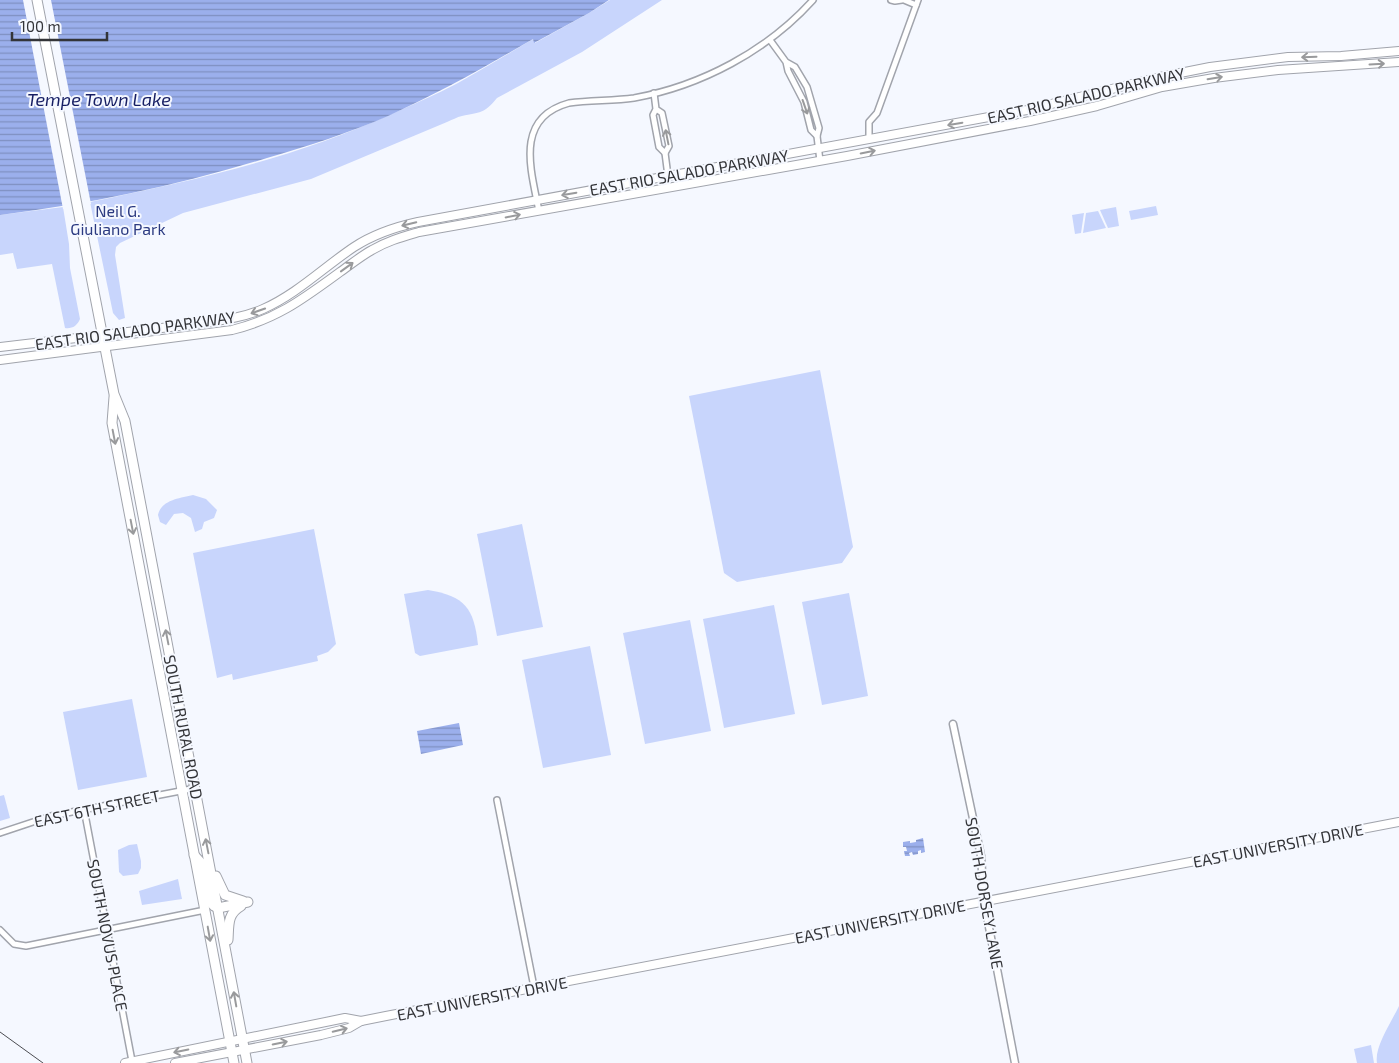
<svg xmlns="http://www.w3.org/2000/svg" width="1399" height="1063" viewBox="0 0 1399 1063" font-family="'Exo 2',sans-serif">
  <defs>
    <pattern id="water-rules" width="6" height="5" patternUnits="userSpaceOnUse" patternTransform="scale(1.25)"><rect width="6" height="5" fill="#9bafec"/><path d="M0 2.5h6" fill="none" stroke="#7f8fc0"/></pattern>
  </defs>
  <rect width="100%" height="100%" fill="#f5f8ff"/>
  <g fill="#c8d5fc">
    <path d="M 610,0 L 662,0 L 582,52 L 497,98 C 484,114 480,112 462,116 C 457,117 452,120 447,122 L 311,179 L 183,213 L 120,243 L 116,247 L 115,255 L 125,318 L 119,320 L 113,313 L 90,202 C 191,181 295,158 389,115 C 412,105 435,95 458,83 C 483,69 508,54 533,39 L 535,43 L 589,13 Z"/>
    <polygon points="1156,206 1158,215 1131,220 1129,211"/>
    <path d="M 63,207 L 69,244 L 70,268 L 80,319 C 77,326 72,329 65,328 L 52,264 L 17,269 L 13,253 L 0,255 L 0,215 Z"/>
    <polygon points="1116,207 1119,226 1108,228 1100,210"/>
    <polygon points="1098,211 1106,228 1083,233 1086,213"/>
    <polygon points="1084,213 1081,233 1075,234 1072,215"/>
    <polygon points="820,370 853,547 842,563 737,582 724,573 689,396"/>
    <path d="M 193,495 L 206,499 L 217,510 L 214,518 L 204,522 L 202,529 L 195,532 L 191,518 L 183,513 L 174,514 L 166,525 L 160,522 L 158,515 C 161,500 180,498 193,495 Z"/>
    <polygon points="522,524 543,627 497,636 477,534"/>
    <polygon points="314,529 336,644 328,652 317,656 318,661 233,680 232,674 217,678 193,553"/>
    <path d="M 428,590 C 465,596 474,608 478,645 L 420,656 L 415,653 L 404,594 Z"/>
    <polygon points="849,593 868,696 822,705 802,602"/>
    <polygon points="774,605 795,714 724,728 703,619"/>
    <polygon points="690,620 711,731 645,744 623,633"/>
    <polygon points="590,646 611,755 543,768 522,660"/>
    <polygon points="132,699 147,777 78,790 63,712"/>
    <polygon points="4,795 10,818 0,821 0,796"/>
    <polygon points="137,844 141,861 141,868 138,874 123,876 119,872 118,850 129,845"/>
    <polygon points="178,879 182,899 142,905 139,891"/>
    <path d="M 1399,1006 L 1399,1063 L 1377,1063 C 1374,1047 1392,1021 1399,1006 Z"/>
    <polygon points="1371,1045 1374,1063 1357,1063 1354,1049"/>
  </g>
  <g fill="url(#water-rules)">
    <path d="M 0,0 L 609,0 L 589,13 L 534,43 L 533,39 C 485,67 439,93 388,116 C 349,133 308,146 267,158 C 180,185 91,204 0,215 Z"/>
    <polygon points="459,723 463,745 421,754 417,731"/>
    <polygon points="923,838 925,852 921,853 921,850 918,851 918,854 913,855 912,852 909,853 910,856 905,856 904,851 907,851 906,847 903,847 903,842 910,841 910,843 916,842 916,840"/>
  </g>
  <polygon fill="#f5f8ff" points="23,0 51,0 91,204 63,209"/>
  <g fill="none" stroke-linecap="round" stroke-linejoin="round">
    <g stroke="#a1a4ac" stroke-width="8">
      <g id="minor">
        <polyline points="891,0 895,1 902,0"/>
        <polyline points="904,0 916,5"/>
        <polyline points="770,40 786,62 788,71 804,102 811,130 817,136 819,128 807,87 795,67 786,62"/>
        <polyline points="654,93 656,109 653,115 659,147 665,153 669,146 662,113 656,109"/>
        <polyline points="817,136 820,161"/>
        <polyline points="869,139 869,122 877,113 918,0"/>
        <polyline points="665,153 668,176"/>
        <path d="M 539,211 C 531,170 514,118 569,103 C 591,100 613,101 634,98 C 701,86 767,51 813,0"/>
        <polyline points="497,800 534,987"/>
        <polyline points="84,809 132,1061"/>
        <polyline points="0,833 51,816 196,788"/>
        <polyline points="0,930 14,944 26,946 205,910"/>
      </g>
    </g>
    <g stroke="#a1a4ac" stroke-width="9">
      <polyline id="tertiary" points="953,724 981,856 984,901 1015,1063"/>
    </g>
    <g stroke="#a1a4ac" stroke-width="10">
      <g id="secondary">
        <path d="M 0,347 L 204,323 C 224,320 245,317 263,309 C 297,294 324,267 354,247 C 374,234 395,227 418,222 L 1027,110 L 1160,77 L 1210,67 L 1288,57 L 1341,56 L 1399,51"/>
        <path d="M 0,360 L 232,330 C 277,319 303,299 340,272 C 350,265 361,256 372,250 C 387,241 402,237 419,232 L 847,156 L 1030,121 L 1097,106 L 1162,87 L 1214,78 L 1278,70 L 1399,62"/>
        <polyline points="125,1063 345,1018 361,1021"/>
        <polyline points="175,1063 321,1035 349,1028 361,1021 386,1016 1399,822"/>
      </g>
    </g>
    <g stroke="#a1a4ac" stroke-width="11">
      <g id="primary">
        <polyline points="37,0 114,394 125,421 247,1063"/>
        <polyline points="114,397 112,423 234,1063"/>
        <polyline points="194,855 204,866 210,902 214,906 218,908 248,902"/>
        <polyline points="216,876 225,895 243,901"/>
        <path d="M 228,940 C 229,925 227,914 241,906"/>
      </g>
    </g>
    <use href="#minor" stroke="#fff" stroke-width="5"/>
    <use href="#tertiary" stroke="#fff" stroke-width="6"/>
    <use href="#secondary" stroke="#fff" stroke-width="8"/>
    <use href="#primary" stroke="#fff" stroke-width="9"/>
    <polyline stroke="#4b4c51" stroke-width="1" points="0,1032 43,1063"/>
  </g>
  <defs><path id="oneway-shaft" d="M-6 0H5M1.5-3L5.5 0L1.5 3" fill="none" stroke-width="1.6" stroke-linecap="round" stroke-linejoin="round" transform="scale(1.25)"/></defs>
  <g stroke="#999a9c">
    <use href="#oneway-shaft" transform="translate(1309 57) rotate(178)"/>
    <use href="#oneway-shaft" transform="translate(1377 64) rotate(-3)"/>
    <use href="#oneway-shaft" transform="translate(1215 78) rotate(-9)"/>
    <use href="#oneway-shaft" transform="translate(805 107) rotate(71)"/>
    <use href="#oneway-shaft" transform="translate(955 124) rotate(170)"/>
    <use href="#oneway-shaft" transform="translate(667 137) rotate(-101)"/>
    <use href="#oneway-shaft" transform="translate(868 152) rotate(-11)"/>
    <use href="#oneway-shaft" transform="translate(569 194) rotate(170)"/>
    <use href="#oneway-shaft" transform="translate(513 216) rotate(-11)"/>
    <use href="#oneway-shaft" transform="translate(409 224) rotate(166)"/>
    <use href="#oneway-shaft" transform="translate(347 267) rotate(-36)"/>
    <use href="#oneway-shaft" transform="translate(258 311) rotate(161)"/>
    <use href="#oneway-shaft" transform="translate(114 437) rotate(79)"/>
    <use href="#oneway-shaft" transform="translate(132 527) rotate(79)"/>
    <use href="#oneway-shaft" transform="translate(167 637) rotate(-101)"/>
    <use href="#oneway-shaft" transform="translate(207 846) rotate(-101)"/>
    <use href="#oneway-shaft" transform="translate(209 934) rotate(80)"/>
    <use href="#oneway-shaft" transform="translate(235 999) rotate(-100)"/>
    <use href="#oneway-shaft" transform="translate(340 1030) rotate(-13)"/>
    <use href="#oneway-shaft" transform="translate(280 1043) rotate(-11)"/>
    <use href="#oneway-shaft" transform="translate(181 1051) rotate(168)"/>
  </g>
  <g text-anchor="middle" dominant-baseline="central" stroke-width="4" stroke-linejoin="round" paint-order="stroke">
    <g font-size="16" fill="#333438" stroke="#f5f8ff">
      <text transform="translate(1086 95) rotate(-13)">EAST RIO SALADO PARKWAY</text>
      <text transform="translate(689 172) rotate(-10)">EAST RIO SALADO PARKWAY</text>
      <text transform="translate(135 330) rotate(-8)">EAST RIO SALADO PARKWAY</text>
      <text transform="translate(184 727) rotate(79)">SOUTH RURAL ROAD</text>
      <text transform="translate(97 808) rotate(-12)">EAST 6TH STREET</text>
      <text transform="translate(1278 845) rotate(-11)">EAST UNIVERSITY DRIVE</text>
      <text transform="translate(985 893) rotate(80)">SOUTH DORSEY LANE</text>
      <text transform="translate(880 921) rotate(-11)">EAST UNIVERSITY DRIVE</text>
      <text transform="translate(108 935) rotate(79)">SOUTH NOVUS PLACE</text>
      <text transform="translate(482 998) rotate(-11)">EAST UNIVERSITY DRIVE</text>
    </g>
    <g font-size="16" fill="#2b3a81" stroke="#f5f8ff">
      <text x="118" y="210">Neil G.<tspan x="118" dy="18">Giuliano Park</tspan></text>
    </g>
    <g font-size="18" font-style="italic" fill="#161e63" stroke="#f5f8ff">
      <text x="99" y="99">Tempe Town Lake</text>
    </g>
  </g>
  <path d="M12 32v8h95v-8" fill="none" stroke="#333438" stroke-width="2.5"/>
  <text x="20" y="32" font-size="15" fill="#333438" stroke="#f5f8ff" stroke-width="4" paint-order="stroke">100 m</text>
</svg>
